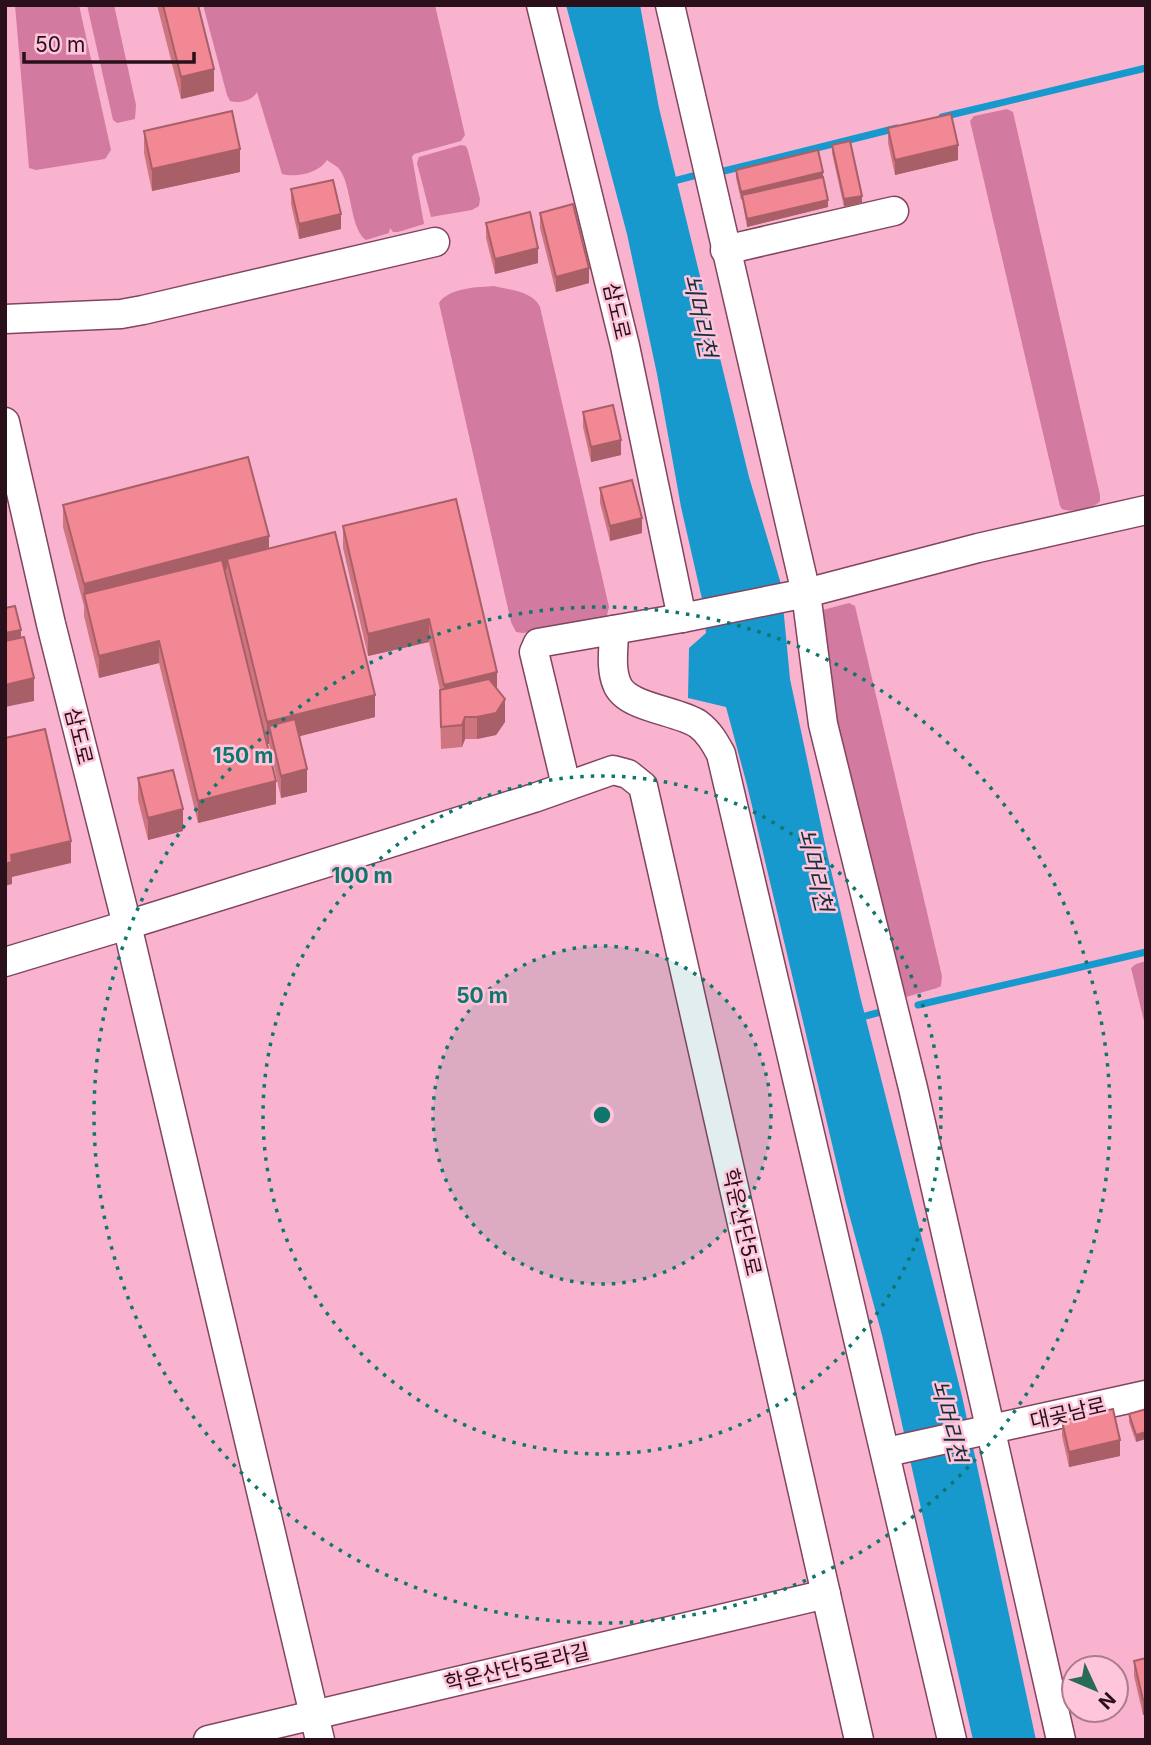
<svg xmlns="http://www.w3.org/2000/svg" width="1151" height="1745" viewBox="0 0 1151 1745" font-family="Inter,'Noto Sans KR',sans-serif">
  <rect width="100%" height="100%" fill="#f9b3cf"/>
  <g fill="#d27aa0">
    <polygon points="15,5 79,5 111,150 105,159 36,170 29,168"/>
    <polygon points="87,5 114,5 136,105 135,119 117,123 113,120"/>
    <path d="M 203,5 L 435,5 L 465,135 L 461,141 L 414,154 L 412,157 L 424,224 L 398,232 L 393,232 L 390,228 L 389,233 L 366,240 C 350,230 352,187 340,170 C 337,165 331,164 327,160 C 319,173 296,178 282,174 L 257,92 C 253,100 239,104 230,101 L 227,95 Z"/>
    <path d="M 1007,109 L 1013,112 L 1100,495 L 1100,501 C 1093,509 1072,513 1062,509 L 1060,506 L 970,121 L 974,116 Z"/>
    <polygon points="461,145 466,146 468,151 480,199 479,206 472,210 431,217 417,163 419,157"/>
    <path d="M 494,286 C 509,290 533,291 540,307 L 609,607 L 606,619 L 523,633 L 516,632 L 511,622 L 439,303 C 448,288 478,287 494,286 Z"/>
    <polygon points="849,603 855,606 942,976 941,986 937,988 906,997 903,997 832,712 819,611"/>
    <polygon points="1146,961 1146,1029 1131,968 1136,964"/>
  </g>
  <polygon fill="#1899ce" points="566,5 640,5 659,108 749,477 781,584 790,679 825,844 860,996 962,1396 1036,1740 973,1740 882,1335 846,1203 747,785 726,707 688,698 689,648 706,633 702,599 681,507 657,374 627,234"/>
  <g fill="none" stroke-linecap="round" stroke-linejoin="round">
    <g stroke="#1899ce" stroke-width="7">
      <polyline points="942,117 1146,68"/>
      <polyline points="724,171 897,128"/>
      <polyline points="670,182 693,176"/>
      <polyline points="918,1005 1146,952"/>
      <polyline points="858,1018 881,1012"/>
    </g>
    <g stroke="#80455f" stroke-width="31">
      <g id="minor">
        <polyline points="541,5 625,346 682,618"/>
        <polyline points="670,5 806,593 823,724 913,1088 1061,1740"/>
        <polyline points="725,250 894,211"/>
        <polyline points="5,319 121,314 143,310 435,242"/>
        <polyline points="5,422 51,624 127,925 5,962"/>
        <path d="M 614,630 C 614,647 610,668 617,684 C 626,708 677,710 698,724 C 709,732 715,743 721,754 L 952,1740"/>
        <polyline points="566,785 534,652 538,643 682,618 806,593 978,548 1146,510"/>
        <polyline points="887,1452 1146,1395"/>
        <polyline points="208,1740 826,1594"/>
        <polyline points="320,1740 127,925 534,798 613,770 628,774 643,786 859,1740"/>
      </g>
    </g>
    <use href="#minor" stroke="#fff" stroke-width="28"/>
  </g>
  <g fill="#cf757f">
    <polygon points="157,5 198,5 214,91 181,99"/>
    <polygon points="888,128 958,160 895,175 888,143"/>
    <polygon points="144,131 240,172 152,191 144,153"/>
    <polygon points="832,145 862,203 844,207 832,153"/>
    <polygon points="736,170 823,178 828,207 747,227 742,199 741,200 736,178"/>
    <polygon points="291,189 341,229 299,239 291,204"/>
    <polygon points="540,213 589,283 556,292 540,228"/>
    <polygon points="486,223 538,263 495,274 486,238"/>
    <polygon points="583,412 621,455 591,462 583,427"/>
    <polygon points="600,488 642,533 610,541 600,503"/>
    <polygon points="63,505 269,548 375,717 300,736 307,792 281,798 269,744 267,744 276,804 198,823 159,663 99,678 84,616 84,606 63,527"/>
    <polygon points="343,526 497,689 505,722 496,735 477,739 465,739 462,747 441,749 440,712 440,690 429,642 368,656 343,548"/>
    <polygon points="138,778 183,831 148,840 138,800"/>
    <polygon points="1146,1409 1136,1442 1129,1422 1129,1414"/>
    <polygon points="1062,1421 1120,1456 1069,1467 1062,1436"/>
    <polygon points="1146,1658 1146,1715 1143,1715 1134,1676 1134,1661"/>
  </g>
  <g fill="#a95f68">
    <polygon points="214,69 214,91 181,99 181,77"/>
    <polygon points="958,145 958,160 895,175 895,160"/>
    <polygon points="240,149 240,172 152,191 152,169"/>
    <polygon points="823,172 823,180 742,195 741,200 741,192"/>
    <polygon points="862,196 862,203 844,207 844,199"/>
    <polygon points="828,200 828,207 747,227 747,219"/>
    <polygon points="341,214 341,229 299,239 299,224"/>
    <polygon points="538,248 538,263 495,274 495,259"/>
    <polygon points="589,268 589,283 556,292 556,277"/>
    <polygon points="621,440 621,455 591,462 591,447"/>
    <polygon points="642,518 642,533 610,541 610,526"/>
    <polygon points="269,536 269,559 227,559 227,569 87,606 84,594 84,607 84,584"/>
    <polygon points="429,619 429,642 368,656 368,634"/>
    <polygon points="21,630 21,652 5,655 5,633"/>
    <polygon points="159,641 159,663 99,678 99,656"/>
    <polygon points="497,672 497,695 444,707 444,685"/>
    <polygon points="34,678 34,701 5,707 5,685"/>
    <polygon points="375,695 375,717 273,743 269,726 269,744 267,744 267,722"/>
    <polygon points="505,699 505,722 496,735 477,739 477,717"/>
    <polygon points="465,717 465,739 462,747 462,725"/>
    <polygon points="307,769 307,792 281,798 281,776"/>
    <polygon points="276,781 276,804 198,823 198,801"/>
    <polygon points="183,809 183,831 148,840 148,818"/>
    <polygon points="71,841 71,863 12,877 12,884 5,886 5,864 11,855"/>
    <polygon points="1146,1432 1146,1439 1136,1442 1136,1435"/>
    <polygon points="1120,1440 1120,1456 1069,1467 1069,1452"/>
    <rect x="1143" y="1700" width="3" height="15"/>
  </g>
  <g fill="#f18894" stroke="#a95f68" stroke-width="2">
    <polygon points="163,5 198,5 214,69 181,77"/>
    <polygon points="232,111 240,149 152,169 144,131"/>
    <polygon points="951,114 958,145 895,160 888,128"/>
    <polygon points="850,141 862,196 844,199 832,145"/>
    <polygon points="818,150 823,172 741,192 736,170"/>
    <polygon points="823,177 828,200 747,219 742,195"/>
    <polygon points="333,180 341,214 299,224 291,189"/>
    <polygon points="573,204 589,268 556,277 540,213"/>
    <polygon points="530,212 538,248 495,259 486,223"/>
    <polygon points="613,405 621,440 591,447 583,412"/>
    <polygon points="248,457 269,536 84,584 63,505"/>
    <polygon points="632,480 642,518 610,526 600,488"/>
    <polygon points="456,499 497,672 444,685 429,619 368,634 343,526"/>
    <polygon points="335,532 375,695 267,722 227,559"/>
    <polygon points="222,560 276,781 198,801 159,641 99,656 84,594"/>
    <polygon points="15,606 21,630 5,633 5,608"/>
    <polygon points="24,637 34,678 5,685 5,641"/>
    <polygon points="489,679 505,699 496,713 477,717 465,717 462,725 441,727 440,690"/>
    <polygon points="295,719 307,769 281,776 269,726"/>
    <polygon points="45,729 71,841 11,855 12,862 5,864 5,738"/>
    <polygon points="173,770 183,809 148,818 138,778"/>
    <polygon points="1113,1409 1120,1440 1069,1452 1062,1421"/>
    <polygon points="1146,1409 1146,1432 1136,1435 1129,1414"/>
    <polygon points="1146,1658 1146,1700 1143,1700 1134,1661"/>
  </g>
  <circle cx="602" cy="1115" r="169" fill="#0f766e" fill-opacity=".12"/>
  <g fill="none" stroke="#0f766e" stroke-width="3.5" stroke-dasharray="3.5 7">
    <circle cx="602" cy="1115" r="169"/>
    <circle cx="602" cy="1115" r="339"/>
    <circle cx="602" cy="1115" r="508"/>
  </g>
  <g text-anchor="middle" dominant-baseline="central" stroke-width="5" stroke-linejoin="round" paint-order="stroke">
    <g font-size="21" fill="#29101b" stroke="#fec5db">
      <text transform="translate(617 311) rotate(77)">삼도로</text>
      <text transform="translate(79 736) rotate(76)">삼도로</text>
      <text transform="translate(742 1222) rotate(77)">학운산단5로</text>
      <text transform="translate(1068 1413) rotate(-13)">대곶남로</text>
      <text transform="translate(517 1667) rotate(-13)">학운산단5로라길</text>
    </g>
    <g font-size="23" font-style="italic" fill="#172f3b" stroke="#fec5db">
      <text transform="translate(700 316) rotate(78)">뇌머리천</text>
      <text transform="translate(815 870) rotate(77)">뇌머리천</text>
      <text transform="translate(949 1421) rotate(76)">뇌머리천</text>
    </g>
  </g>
  <circle cx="602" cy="1115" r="10" fill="#0f766e" stroke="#fec5db" stroke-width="3.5"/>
  <g font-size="21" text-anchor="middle" font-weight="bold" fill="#0f766e" stroke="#fec5db" stroke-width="5" stroke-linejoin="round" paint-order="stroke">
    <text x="243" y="763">150 m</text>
    <text x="362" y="883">100 m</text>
    <text x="482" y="1003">50 m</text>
  </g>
  <rect width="1151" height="1745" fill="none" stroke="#29101b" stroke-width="14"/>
  <g transform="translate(1095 1689) rotate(134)"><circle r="33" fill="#fec5db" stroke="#a97d8e" stroke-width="2"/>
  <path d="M0-5L12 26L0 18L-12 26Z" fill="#296a59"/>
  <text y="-10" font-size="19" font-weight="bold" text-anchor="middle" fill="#29101b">N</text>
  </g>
  <path d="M24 52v10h170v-10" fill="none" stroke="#29101b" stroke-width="3.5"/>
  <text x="35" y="52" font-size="21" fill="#29101b" stroke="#fec5db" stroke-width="5" paint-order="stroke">50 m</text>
</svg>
